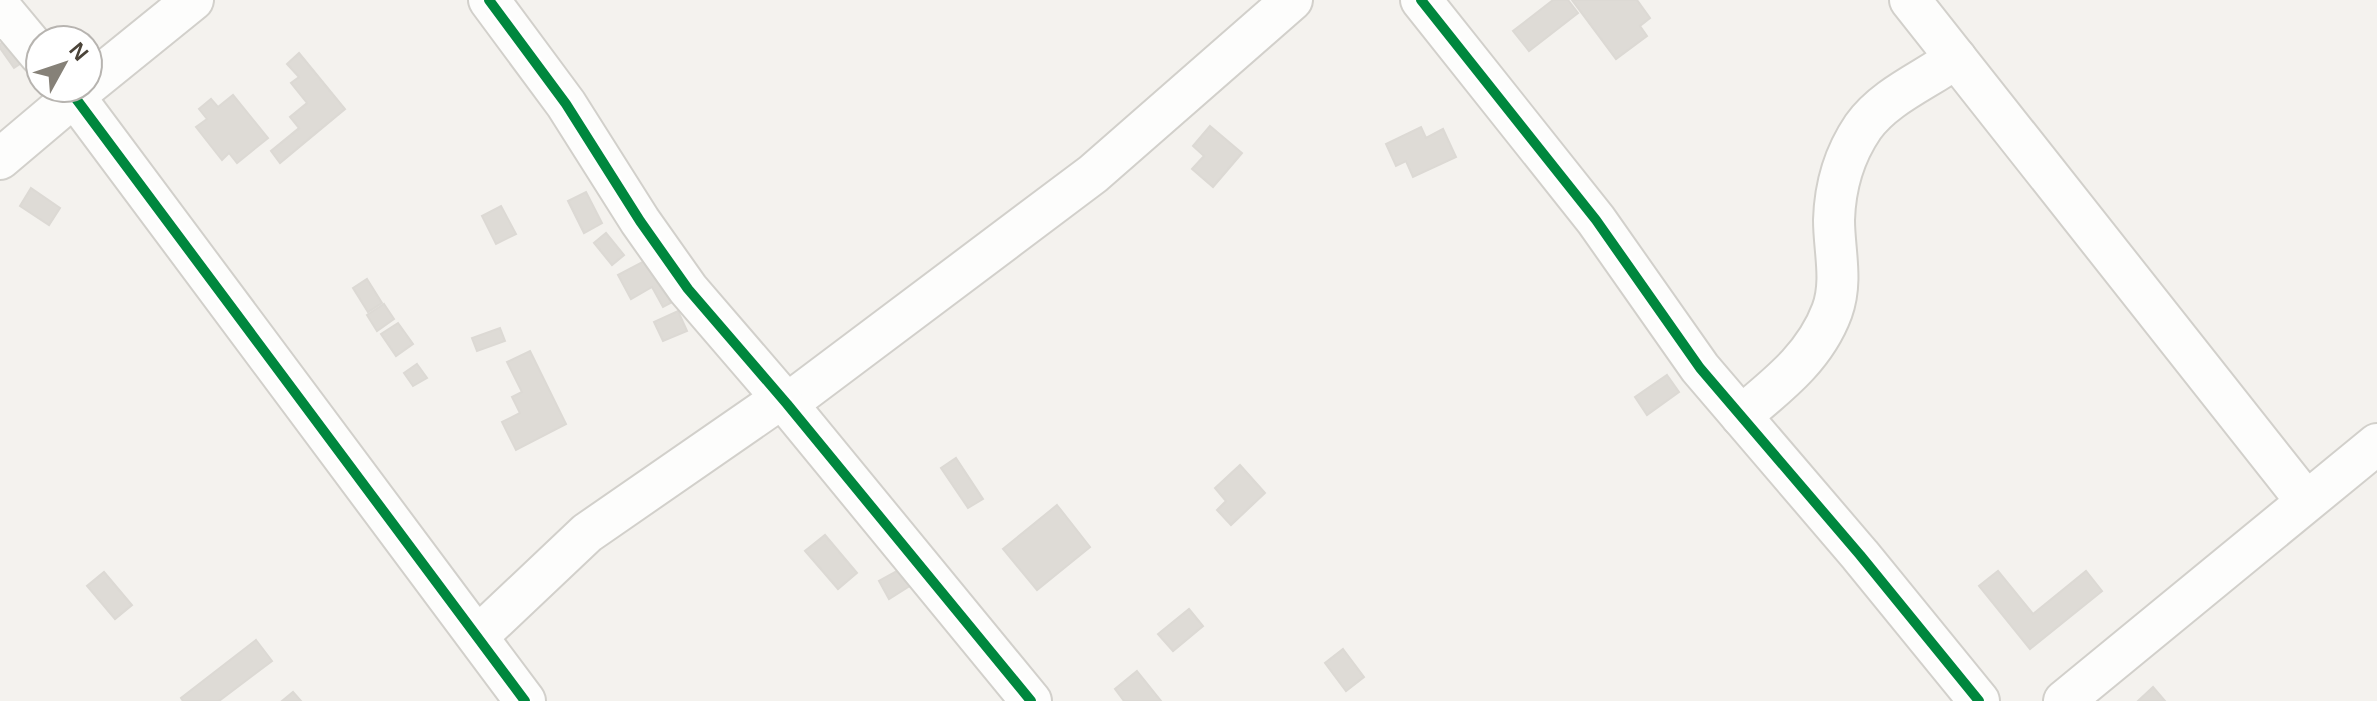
<svg xmlns="http://www.w3.org/2000/svg" width="2377" height="701" viewBox="0 0 2377 701" font-family="Helvetica,sans-serif">
  <rect width="100%" height="100%" fill="#f4f2ee"/>
  <g fill="#dedbd6" stroke="#dcd9d4" stroke-width="2">
    <polygon points="1553,0 1568,0 1578,13 1529,51 1513,31"/>
    <polygon points="1572,0 1637,0 1650,18 1640,26 1647,36 1616,59"/>
    <polygon points="10,37 26,60 14,68 0,48 0,44"/>
    <polygon points="299,53 345,109 280,163 271,151 299,128 290,117 307,103 291,83 299,77 287,64"/>
    <polygon points="233,95 268,138 237,163 229,153 222,160 196,127 207,119 199,109 211,99 218,107"/>
    <polygon points="1210,126 1242,153 1213,187 1192,169 1204,156 1193,146"/>
    <polygon points="1421,127 1426,138 1443,129 1456,157 1413,177 1406,161 1396,166 1386,144"/>
    <polygon points="31,188 60,208 49,225 20,206"/>
    <polygon points="586,192 602,223 584,233 568,201"/>
    <polygon points="501,206 516,234 496,244 482,216"/>
    <polygon points="606,233 624,255 612,265 594,243"/>
    <polygon points="652,257 676,300 663,307 652,287 631,299 618,275"/>
    <polygon points="367,279 382,303 368,312 353,288"/>
    <polygon points="384,304 394,319 377,331 367,315"/>
    <polygon points="678,311 687,331 663,341 654,322"/>
    <polygon points="398,323 413,344 396,356 381,334"/>
    <polygon points="500,328 505,341 477,351 472,338"/>
    <polygon points="530,351 566,424 516,450 502,422 520,413 512,397 522,392 507,362"/>
    <polygon points="417,364 427,378 413,386 404,373"/>
    <polygon points="1667,375 1679,392 1647,415 1635,397"/>
    <polygon points="956,458 983,499 968,508 941,468"/>
    <polygon points="1240,465 1265,493 1231,525 1217,510 1226,501 1215,488"/>
    <polygon points="1057,505 1090,547 1037,590 1003,549"/>
    <polygon points="825,535 857,573 838,589 805,551"/>
    <polygon points="904,567 913,584 889,599 879,581"/>
    <polygon points="1998,571 2033,614 2086,571 2102,591 2030,649 1979,586"/>
    <polygon points="104,572 132,605 115,619 87,586"/>
    <polygon points="1189,609 1203,626 1173,651 1158,634"/>
    <polygon points="256,640 272,661 219,701 183,701 181,698"/>
    <polygon points="1343,649 1364,677 1346,691 1325,663"/>
    <polygon points="1137,671 1161,701 1124,701 1115,689"/>
    <polygon points="2153,687 2165,701 2138,701"/>
    <polygon points="293,692 301,701 282,701"/>
  </g>
  <g fill="none" stroke-linecap="round" stroke-linejoin="round">
    <g stroke="#d2d0cb" stroke-width="44">
      <g id="minor">
        <polyline points="489,0 566,104 640,221 688,289 787,404 1031,701"/>
        <polyline points="1421,0 1596,220 1700,368 1860,555 1979,701"/>
        <polyline points="1910,0 2306,501"/>
        <polyline points="0,7 40,55"/>
        <polyline points="88,85 193,0"/>
        <polyline points="68,88 525,701"/>
        <polyline points="0,159 84,88"/>
        <polyline points="787,404 1093,174 1292,0"/>
        <path d="M 1741,416 C 1778,385 1815,357 1832,311 C 1843,281 1834,250 1834,220 C 1835,186 1844,155 1863,127 C 1885,96 1926,80 1956,58"/>
        <polyline points="478,636 587,533 782,398"/>
        <polyline points="2064,701 2377,444"/>
      </g>
    </g>
    <use href="#minor" stroke="#fdfdfc" stroke-width="40"/>
    <g stroke="#fff" stroke-width="15">
      <g id="cycleway">
        <polyline points="489,0 566,104 640,221 688,289 787,404 1031,701"/>
        <polyline points="1421,0 1596,220 1700,368 1860,555 1979,701"/>
        <polyline points="68,88 525,701"/>
      </g>
    </g>
    <use href="#cycleway" stroke="#00873e" stroke-width="10"/>
  </g>
  <g transform="translate(64 64) rotate(50)"><circle r="38" fill="#ffffff" stroke="#b7b4b0" stroke-width="2"/>
  <path d="M0-6L14 30L0 20L-14 30Z" fill="#868178"/>
  <text y="-12" font-size="22" font-weight="bold" text-anchor="middle" fill="#4b4439">N</text>
  </g>
</svg>
